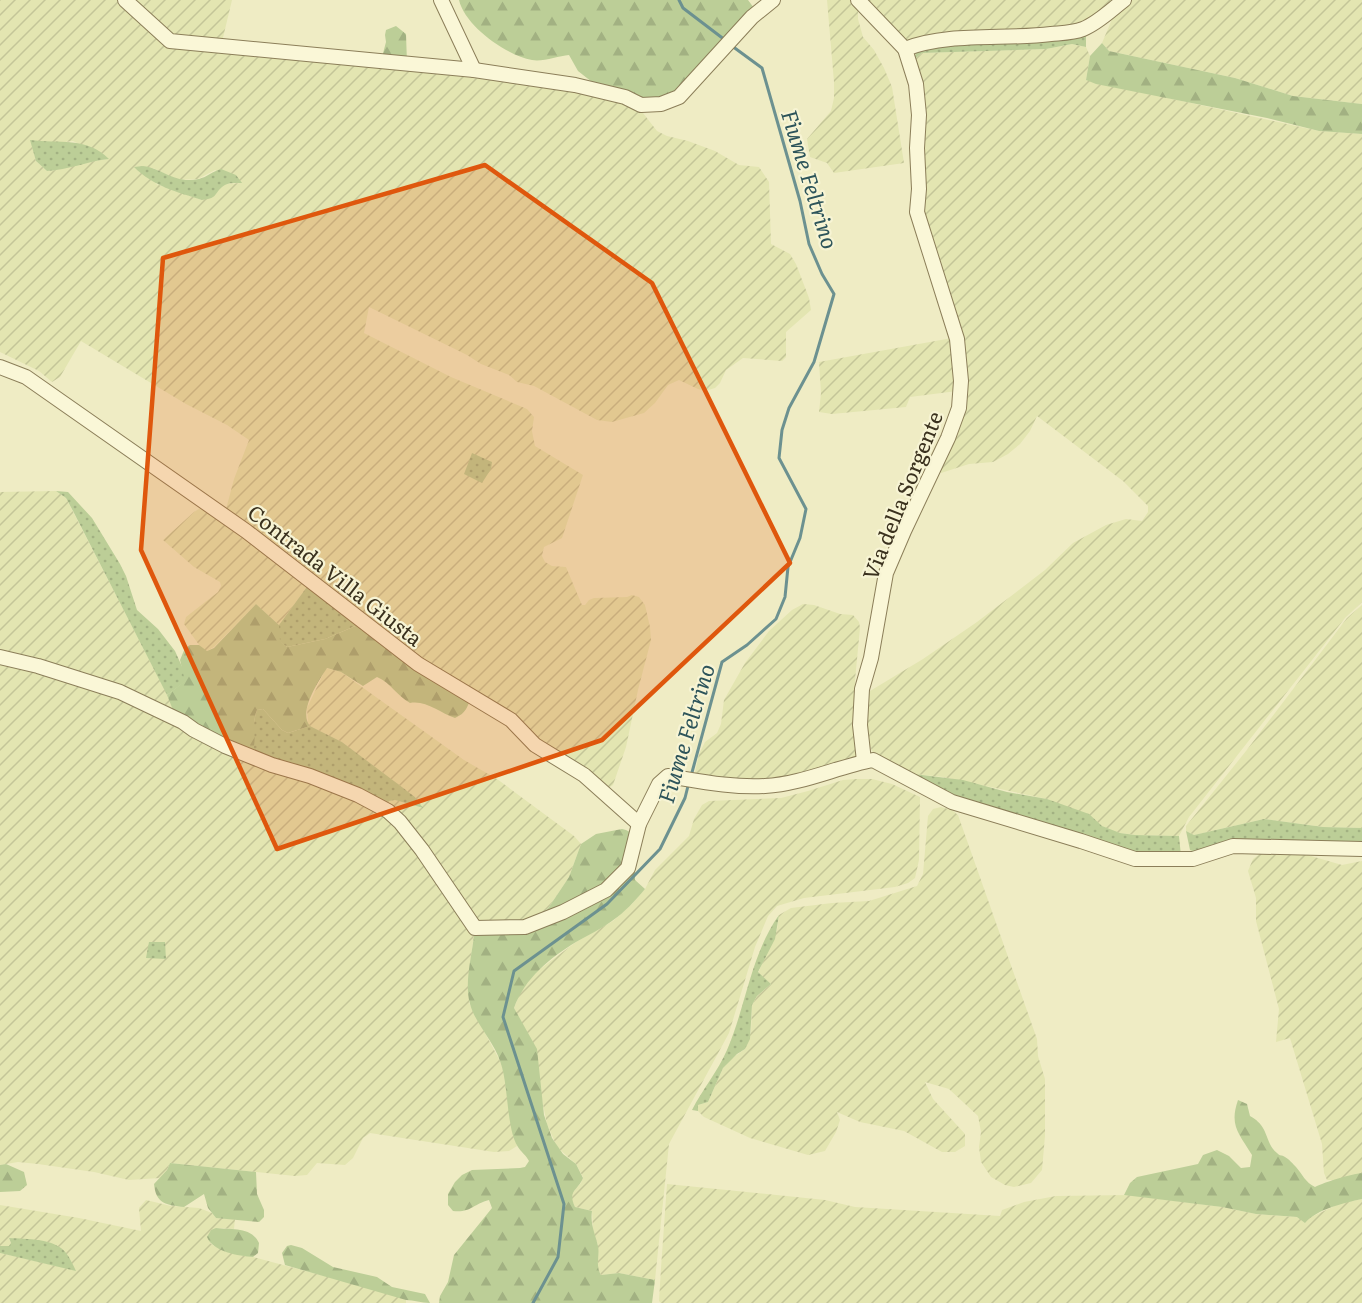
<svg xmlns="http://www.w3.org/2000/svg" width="1362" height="1303" viewBox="0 0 1362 1303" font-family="Literata,serif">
  <defs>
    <pattern id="farmland-furrows" width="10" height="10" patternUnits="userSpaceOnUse" patternTransform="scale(1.5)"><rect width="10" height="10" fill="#e3e5b1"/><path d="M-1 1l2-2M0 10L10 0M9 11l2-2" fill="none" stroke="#c4c598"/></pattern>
    <pattern id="grass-dots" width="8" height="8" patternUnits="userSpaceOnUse" patternTransform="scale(1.5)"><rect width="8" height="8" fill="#bcce97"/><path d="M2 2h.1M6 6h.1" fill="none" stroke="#a2b182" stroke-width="1.8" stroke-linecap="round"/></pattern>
    <pattern id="forest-firs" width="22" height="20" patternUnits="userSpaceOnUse" patternTransform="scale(1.5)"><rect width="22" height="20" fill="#bcce97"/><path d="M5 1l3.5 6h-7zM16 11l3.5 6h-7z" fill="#a2b182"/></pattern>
  </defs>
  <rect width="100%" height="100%" fill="#efecc4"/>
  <g fill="url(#farmland-furrows)" fill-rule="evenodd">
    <path d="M 0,0 L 120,0 L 164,39 L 307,59 L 561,88 L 591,95 L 633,106 L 643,113 L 657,131 L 667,136 L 688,141 L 715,151 L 739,165 L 759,167 L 769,182 L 771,244 L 790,254 L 796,264 L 809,298 L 811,310 L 786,332 L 786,357 L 782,361 L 743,358 L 726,370 L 720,383 L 715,388 L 705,391 L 698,389 L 679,380 L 668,385 L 655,403 L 644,413 L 612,422 L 597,420 L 534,386 L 517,382 L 509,375 L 481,364 L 467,355 L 369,307 L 364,333 L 451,377 L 527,409 L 534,417 L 532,431 L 535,446 L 583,475 L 562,538 L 544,547 L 542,556 L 545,562 L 552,566 L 566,567 L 582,605 L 585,605 L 589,600 L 594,598 L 627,597 L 632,595 L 639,597 L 645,605 L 650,627 L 651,640 L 638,690 L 626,747 L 613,785 L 607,789 L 443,677 L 225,513 L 234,479 L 249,440 L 227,425 L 186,404 L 81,341 L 60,377 L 52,382 L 39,371 L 0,352 ZM 31,141 L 58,143 L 73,141 L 108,159 L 81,163 L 56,170 L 47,171 L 36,161 ZM 153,168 L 177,180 L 198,179 L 215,170 L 241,183 L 224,184 L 202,200 L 156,184 Z"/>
    <polygon points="131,0 232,0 221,46 173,36"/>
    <polygon points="827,0 854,0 858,9 858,19 863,37 874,50 884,68 892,87 904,163 834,173 827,163 810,157 807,139 831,111 834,98 834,82"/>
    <polygon points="861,0 1121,0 1074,30 903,44"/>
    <polygon points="1131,0 1362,0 1362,104 1293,96 1235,78 1109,51 1102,43 1115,12"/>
    <polygon points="1072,44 1086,47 1090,56 1086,80 1319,131 1362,134 1362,602 1345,618 1189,817 1179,836 1135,835 1120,833 1112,831 1047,799 943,777 914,774 888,765 872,751 865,733 864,705 870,691 923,659 977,622 1045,570 1073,543 1106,525 1126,519 1142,521 1148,512 1148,506 1123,481 1037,416 1030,431 1020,444 1008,454 993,462 969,464 941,473 936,468 960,418 967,391 967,376 921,204 915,66 916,58 922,53 1046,49"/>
    <polygon points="952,338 957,391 910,397 906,407 832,414 819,412 821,393 819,362"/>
    <polygon points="56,491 66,498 174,708 175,715 0,655 0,492"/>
    <polygon points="205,505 309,584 279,625 256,604 214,647 207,651 202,649 184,624 186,617 218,592 221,586 220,582 194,567 163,540 194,512"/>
    <polygon points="803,604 814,605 840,614 853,615 859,622 860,628 855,680 860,757 767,783 694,777 699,754 705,742 717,733 721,724 724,700 745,663 769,631 792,610"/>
    <polygon points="1362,605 1362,828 1323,827 1264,819 1194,835 1186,831 1186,826 1246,751 1347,618"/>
    <polygon points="0,659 96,687 316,781 396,822 465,917 474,935 469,972 469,1003 500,1061 506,1078 512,1128 517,1146 509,1151 494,1152 370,1133 363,1138 353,1158 345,1165 317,1163 307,1175 295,1176 170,1163 167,1170 160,1178 129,1180 94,1172 38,1164 18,1162 0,1165"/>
    <polygon points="326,668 341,672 464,760 497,779 574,836 581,844 569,877 549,907 534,922 482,926 387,805 389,801 395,800 422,808 415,797 342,742 308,725 307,708"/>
    <polygon points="857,779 872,779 892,784 920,797 919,860 915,878 908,883 895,887 804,898 777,906 768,916 755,947 729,1033 669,1144 655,1280 619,1273 601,1275 598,1269 598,1245 593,1231 592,1211 575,1207 571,1199 572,1193 581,1183 583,1177 576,1164 557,1147 547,1124 541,1095 514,1008 520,993 536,972 576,942 613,921 632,904 645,889 655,870 689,836 694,819 702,805 709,801 781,798 808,791 843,780"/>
    <polygon points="941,807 952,810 958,815 1037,1039 1038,1056 1045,1079 1045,1136 1042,1170 1031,1183 1014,1187 1005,1185 991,1177 981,1162 979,1147 981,1132 978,1116 949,1089 925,1082 933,1099 965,1134 965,1146 955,1152 942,1152 904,1131 860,1122 837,1112 840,1120 836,1132 825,1151 808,1155 750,1138 704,1117 698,1111 698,1105 708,1102 723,1068 731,1059 745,1049 751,1032 752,1005 757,996 771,984 758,973 777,930 779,915 791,908 832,903 869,901 917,886 923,874 928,816 933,809"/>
    <polygon points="1261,853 1304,854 1342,865 1362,861 1362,1173 1337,1180 1327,1180 1324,1173 1322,1144 1290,1038 1276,1042 1279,1009 1256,921 1256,898 1248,871 1253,859"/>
    <polygon points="667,1184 825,1200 855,1207 1000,1216 1002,1210 1024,1202 1056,1196 1130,1195 1222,1207 1256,1214 1309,1218 1341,1203 1362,1199 1362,1303 661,1303 659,1301 661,1268"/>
    <polygon points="146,1200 171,1206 199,1208 212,1213 216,1218 235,1219 234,1229 216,1228 210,1243 214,1246 240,1255 253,1257 388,1293 406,1300 406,1303 0,1303 0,1253 75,1270 9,1238 11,1243 10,1246 0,1246 0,1205 79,1218 141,1231 139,1208"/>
  </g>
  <g fill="url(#grass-dots)">
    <path d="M 1086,36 L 1086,47 L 1072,44 L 1046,49 L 922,53 L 916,58 L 915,66 C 914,55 915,50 925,46 Z"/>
    <path d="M 30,140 C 59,144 86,136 109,159 C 88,161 68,170 47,171 L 36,161 Z"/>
    <path d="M 143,166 C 164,169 174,184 199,179 C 207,177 213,171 221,169 L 236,175 L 242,183 C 235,183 227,182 222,187 C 213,195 218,198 202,200 C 177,192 153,186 134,167 Z"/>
    <polygon points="472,453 492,462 491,469 482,483 464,474"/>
    <polygon points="56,491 68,492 92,518 120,564 126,576 137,610 158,629 175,651 184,671 186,681 167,695 73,511 66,498"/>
    <polygon points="309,584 360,624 325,639 287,647 279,641 279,625"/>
    <path d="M 263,709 L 282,730 L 288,733 L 310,726 L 342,742 L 398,784 L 415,797 L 423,808 L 395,800 L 389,801 L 387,805 L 252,752 C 254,739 252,723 257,710 Z"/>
    <polygon points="888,765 914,774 963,780 1007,792 1047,799 1089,814 1102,826 1120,833 1135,835 1179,836 1181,856 1151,858 994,814"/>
    <polygon points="1264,819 1323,827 1362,828 1362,845 1197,853 1190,850 1186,831 1194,835"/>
    <path d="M 779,915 L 775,939 L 758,972 L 771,984 L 757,996 L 752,1005 L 750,1039 L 745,1049 L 737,1054 L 723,1068 L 708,1102 L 698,1105 L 698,1111 L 692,1110 C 702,1090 718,1071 727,1050 C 746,1006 751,954 779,915 Z"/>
    <polygon points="149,942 165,942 166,959 146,958"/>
    <path d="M 9,1238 C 26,1239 55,1238 66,1253 C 70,1258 73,1265 76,1271 L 0,1253 L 0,1246 L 9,1246 L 11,1243 Z"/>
  </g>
  <g fill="url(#forest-firs)">
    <path d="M 459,0 L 748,0 L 757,12 L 673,97 L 637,100 L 592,82 L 578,71 L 569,55 C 558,56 543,62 532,60 C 506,55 465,26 459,0 Z"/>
    <polygon points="396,26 406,34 407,63 381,61 386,42 385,35 386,30"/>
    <polygon points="1102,43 1109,51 1235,78 1293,96 1362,104 1362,134 1319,131 1267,118 1096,84 1086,80 1090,56"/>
    <path d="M 256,604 L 279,625 L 280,641 L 287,647 L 325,639 L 360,624 L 471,697 C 467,708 466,713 455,718 C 440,713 426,700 410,703 C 397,696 391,683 377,677 L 363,686 L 341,672 L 327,668 C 318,682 298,712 310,726 L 288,733 L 282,730 L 263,709 L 257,710 C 251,724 258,739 252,752 L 175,715 L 167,695 L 185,681 L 180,660 L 185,648 L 190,645 L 199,645 L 207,651 L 214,648 Z"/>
    <path d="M 622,829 C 645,833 633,864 635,880 L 645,889 C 635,901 625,912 612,921 C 601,929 588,935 576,942 C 550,958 525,978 514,1008 L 537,1049 L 544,1115 L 552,1138 L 563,1154 L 576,1164 L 583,1178 C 578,1191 567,1190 575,1207 L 592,1211 C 590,1224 595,1233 598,1246 C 600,1256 595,1265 601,1275 L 619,1273 L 655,1280 L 652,1303 L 439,1303 L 440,1296 L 448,1282 L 454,1255 L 492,1208 L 489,1200 C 473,1204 471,1213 453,1211 L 448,1205 L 448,1194 L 455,1182 L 462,1175 L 472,1170 L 520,1168 L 525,1167 L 529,1161 C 526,1155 521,1152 518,1147 C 506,1129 509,1084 500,1061 C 493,1040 476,1025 470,1004 C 464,983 472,956 474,935 L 477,930 L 534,922 L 549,907 L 569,877 L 581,844 L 596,834 Z"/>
    <path d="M 1238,1100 L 1247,1104 L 1250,1116 C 1270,1127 1264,1142 1277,1153 C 1281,1157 1281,1154 1285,1157 C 1289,1159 1293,1164 1296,1167 C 1303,1175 1305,1182 1315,1187 C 1325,1182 1351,1174 1362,1173 L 1362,1199 C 1344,1203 1317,1209 1305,1223 L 1297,1217 L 1256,1214 L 1222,1207 L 1124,1195 L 1130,1183 L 1137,1177 L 1198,1164 L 1203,1155 L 1217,1150 L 1229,1156 L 1241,1168 L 1250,1167 L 1252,1155 C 1239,1133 1229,1126 1238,1100 Z"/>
    <path d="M 170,1163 L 256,1172 L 257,1194 L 264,1210 L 264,1217 L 259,1222 L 216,1218 L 208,1208 L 204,1194 L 184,1207 C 166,1205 156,1204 154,1184 L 167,1170 Z"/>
    <polygon points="6,1164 24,1172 27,1185 20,1191 0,1192 0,1165"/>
    <path d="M 216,1228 C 231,1230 251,1226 259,1243 L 258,1253 L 253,1257 C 239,1256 213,1252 207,1237 L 211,1230 Z"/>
    <path d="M 291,1245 L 302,1248 L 333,1267 L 377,1277 L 392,1287 L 425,1294 L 430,1303 C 421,1303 414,1300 406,1300 L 285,1265 L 282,1253 L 287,1246 Z"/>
  </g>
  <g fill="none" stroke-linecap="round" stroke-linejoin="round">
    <g stroke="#6c9190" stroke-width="3">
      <polyline points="679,0 683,8 725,40"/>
      <polyline points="691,776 722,662 747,645 776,619 785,597 788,567 800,538 806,509 779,458 782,430 789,408 814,362 834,294 822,274 809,244 800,201 762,68 732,46"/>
      <polyline points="533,1303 558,1257 564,1204 503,1017 514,971 607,904 660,849 685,798 689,782"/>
    </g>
    <g stroke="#8b7e59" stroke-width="16">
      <g id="minor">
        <polyline points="125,0 170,41 474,70 575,85 625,97 641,105 661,104 679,97 752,17 773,0"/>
        <polyline points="441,0 474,70"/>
        <polyline points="858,0 905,49"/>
        <polyline points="0,367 26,377 246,531 418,664 511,720 535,745 584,775 639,824"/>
        <path d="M 0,657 L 38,666 L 120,692 L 183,722 L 194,730 L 225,746 L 272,765 L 310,776 L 358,795 L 388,811 L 400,822 L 422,850 L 475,928 L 525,927 L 563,912 L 606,890 L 628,868 L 639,824 L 659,784 L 668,776 C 699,781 733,788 765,786 C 802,784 837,767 873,760 L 952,802 L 1081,841 L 1135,859 L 1193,859 L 1233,846 L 1362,849"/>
        <path d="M 864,761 L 860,725 L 862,689 L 871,658 L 886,573 L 904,531 L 948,438 L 959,408 L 961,381 L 957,339 L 917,212 L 919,189 L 917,148 L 919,115 L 916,84 L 905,49 C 949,32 1004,40 1051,34 C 1061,33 1073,33 1083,29 C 1098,23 1111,10 1124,0"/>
      </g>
    </g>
    <use href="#minor" stroke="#faf7d7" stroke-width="14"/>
  </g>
  <path fill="#df570d" fill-opacity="0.2" stroke="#df570d" stroke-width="4.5" stroke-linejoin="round" d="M 485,165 L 652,283 L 790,563 L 602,740 L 277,849 L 141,550 L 163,258 Z"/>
  <g text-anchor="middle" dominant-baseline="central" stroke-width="4.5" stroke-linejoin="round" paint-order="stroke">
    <g font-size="21" fill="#3a311e" stroke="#f7f4d4">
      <text transform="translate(901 495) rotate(-68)">Via della Sorgente</text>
      <text transform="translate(336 574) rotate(38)">Contrada Villa Giusta</text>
    </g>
    <g font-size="22" font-style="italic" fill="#2d545a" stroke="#f7f4d4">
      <text transform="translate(811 179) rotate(73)">Fiume Feltrino</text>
      <text transform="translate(685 733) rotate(-73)">Fiume Feltrino</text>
    </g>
  </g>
</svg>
